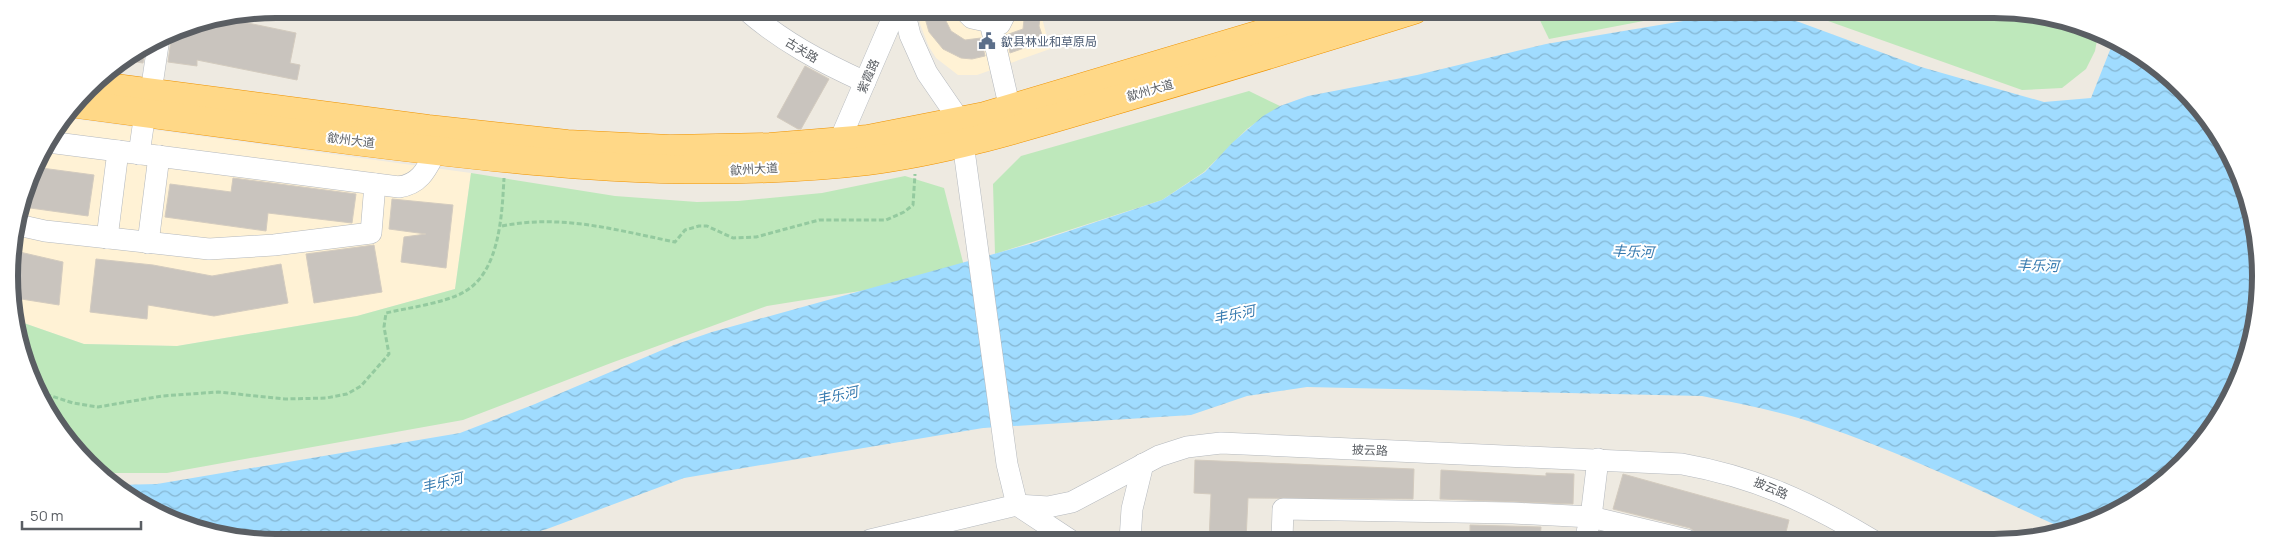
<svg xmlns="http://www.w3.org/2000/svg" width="2269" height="551" viewBox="0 0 2269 551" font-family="Manrope,'Noto Sans SC',sans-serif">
  <defs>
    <pattern id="water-waves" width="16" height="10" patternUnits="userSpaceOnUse" patternTransform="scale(1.25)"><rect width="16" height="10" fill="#a0dcff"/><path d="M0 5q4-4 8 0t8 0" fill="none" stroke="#85b6d2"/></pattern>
  </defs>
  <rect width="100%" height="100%" fill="#eeeae1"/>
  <g fill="#fff2d5">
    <polygon points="919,10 1044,10 1042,18 1050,49 977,75 958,75 936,58 929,47 920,24"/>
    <polygon points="67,118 471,173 455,289 357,316 177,346 84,344 18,321 9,258 36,158"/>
  </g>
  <g fill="#bee8bb">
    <polygon points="1535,10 1696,11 1549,39"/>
    <polygon points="1800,11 2029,11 2098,35 2095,51 2086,69 2062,88 2022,90"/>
    <polygon points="1249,91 1280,106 1247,129 1204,172 1162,200 995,254 993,184 1021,156"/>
    <polygon points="471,173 615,196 697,202 738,201 822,193 905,176 944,188 966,274 767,306 611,363 463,420 167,473 103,473 64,438 23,361 18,321 84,344 177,346 357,316 455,289"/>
  </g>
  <path fill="url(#water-waves)" d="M 1725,14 L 1775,16 L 1799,22 L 1921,67 L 2044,102 L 2091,98 L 2114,40 L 2127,45 L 2205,113 L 2251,207 L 2258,311 L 2233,394 L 2182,464 L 2111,515 L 2065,529 C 1984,493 1904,453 1820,425 C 1782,412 1742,404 1702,396 L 1307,387 L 1247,396 L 1191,415 L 983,428 L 684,478 L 547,529 L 508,540 L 240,540 L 142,507 L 117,485 L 157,484 L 460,433 L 535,404 L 674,345 L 712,332 L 1030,244 L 1162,200 L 1205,172 L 1232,143 L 1263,116 L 1280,106 L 1308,96 L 1417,75 L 1546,44 Z"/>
  <g fill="#c9c4be" stroke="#d3cbbf">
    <polygon points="927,10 946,10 944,17 951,31 965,40 981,38 985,56 972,59 961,58 943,49 929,32 925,18"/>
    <polygon points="1025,10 1041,10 1039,26 1044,41 1010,53 1006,35 1023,29"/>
    <polygon points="244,15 243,22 296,33 290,63 300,65 297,80 197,60 197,66 168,62 171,40 169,32 172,30"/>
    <polygon points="145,47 143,63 123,60 141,49"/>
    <polygon points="805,66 829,79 801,129 798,129 777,117"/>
    <polygon points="34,167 94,175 88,216 23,207"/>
    <polygon points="233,178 356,194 352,223 268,213 266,231 165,217 170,184 231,192"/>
    <polygon points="392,199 453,205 446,268 401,262 404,237 426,234 389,229"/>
    <polygon points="374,245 382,292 314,303 306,254"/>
    <polygon points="11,250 63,262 59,305 15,298 9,258"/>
    <polygon points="96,259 153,265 212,276 281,264 288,303 214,316 148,305 147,319 90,312"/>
    <polygon points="1195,460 1414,469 1413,499 1248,498 1246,540 1209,540 1211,494 1194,493"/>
    <polygon points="1441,470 1546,476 1546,473 1574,474 1573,504 1440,499"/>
    <polygon points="1623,474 1789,520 1784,540 1721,540 1697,533 1690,528 1613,509"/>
    <polygon points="1470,525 1541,527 1540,540 1470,540"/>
  </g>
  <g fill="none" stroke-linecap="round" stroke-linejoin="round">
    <g stroke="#b4b8bd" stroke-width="22">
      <g id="minor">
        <path d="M 745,9 C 781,41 821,62 865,82"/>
        <polyline points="904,10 910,35 927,73 960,121 1007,464 1017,505 1070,540"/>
        <polyline points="964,10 972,18 1000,24 1007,10"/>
        <polyline points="990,22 1010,109"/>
        <polyline points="151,92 159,38"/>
        <path d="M 48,142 L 399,187 C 421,184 427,168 436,151"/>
        <polyline points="839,142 896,10"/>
        <polyline points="139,154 145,113"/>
        <polyline points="18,225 45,231 209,249 274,245 371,233 375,184"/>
        <polyline points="107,238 118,151"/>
        <polyline points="148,243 159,156"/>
        <path d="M 870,540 L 1017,505 L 1048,507 L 1072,502 L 1159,456 L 1187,447 L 1221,443 L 1682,464 C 1755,477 1809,502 1872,540"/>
        <polyline points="1130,540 1132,509 1143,464"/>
        <polyline points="1282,540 1283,509 1513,513 1591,517 1687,540"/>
        <polyline points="1585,540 1591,517 1598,459"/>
      </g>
    </g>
    <g stroke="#ef9300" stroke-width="29">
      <g id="highway">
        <polyline points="92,85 428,129 567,144 670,149 770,147 868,139 985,116 1341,10"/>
        <path d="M 77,104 C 170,116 263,128 355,141 C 529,163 692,181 867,161 C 948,151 1028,126 1106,103 C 1209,73 1312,42 1414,10"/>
      </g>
    </g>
    <g stroke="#94ca9f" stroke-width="3" stroke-dasharray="5 2.5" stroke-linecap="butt">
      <path d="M 502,226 C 562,214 616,230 675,242 L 685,230 L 699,226 L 707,226 L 733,238 L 756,237 L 819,220 L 886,220 L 904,212 L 913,205 L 915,174"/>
      <path d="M 39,392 L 73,403 L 98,407 L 162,396 L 218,392 L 285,399 L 326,398 L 347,394 L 361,386 L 389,354 L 384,327 L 386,313 C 407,308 445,303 464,292 C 500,272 502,214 504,178"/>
    </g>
    <use href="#minor" stroke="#fff" stroke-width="21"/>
    <use href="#highway" stroke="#ffd887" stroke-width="28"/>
  </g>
  <defs>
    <g id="civic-bare" transform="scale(1.35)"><path d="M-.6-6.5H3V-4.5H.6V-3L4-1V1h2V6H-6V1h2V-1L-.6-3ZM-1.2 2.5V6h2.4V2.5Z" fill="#5c6f8a" stroke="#fff" stroke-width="2.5" paint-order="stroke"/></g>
  </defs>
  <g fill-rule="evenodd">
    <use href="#civic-bare" x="987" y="41"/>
  </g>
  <g text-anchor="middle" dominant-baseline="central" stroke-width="4" stroke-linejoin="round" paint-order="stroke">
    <g font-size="12" fill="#4e5e75" stroke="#fff" text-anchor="start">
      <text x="1001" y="41">歙县林业和草原局</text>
    </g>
    <g font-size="12" fill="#5a5e63" stroke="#fff">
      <text transform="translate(802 50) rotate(31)">古关路</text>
      <text transform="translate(868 76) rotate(-67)">紫霞路</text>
      <text transform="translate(1150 90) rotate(-16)">歙州大道</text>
      <text transform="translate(351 140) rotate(7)">歙州大道</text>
      <text transform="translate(754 169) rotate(-3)">歙州大道</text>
      <text transform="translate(1370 450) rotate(2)">披云路</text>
      <text transform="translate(1771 488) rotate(23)">披云路</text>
    </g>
    <g font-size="14" font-style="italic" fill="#3479af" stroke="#fff">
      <text transform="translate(1633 251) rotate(2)">丰乐河</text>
      <text transform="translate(2038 265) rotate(2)">丰乐河</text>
      <text transform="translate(1234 314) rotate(-12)">丰乐河</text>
      <text transform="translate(837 395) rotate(-12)">丰乐河</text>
      <text transform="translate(442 482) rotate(-14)">丰乐河</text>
    </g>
  </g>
  <path d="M0 0H2269V551H0ZM276 18H1994A258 258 0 0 1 2252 276V276A258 258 0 0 1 1994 534H276A258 258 0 0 1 18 276V276A258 258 0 0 1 276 18Z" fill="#fff" fill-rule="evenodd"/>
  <path fill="none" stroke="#5a5e63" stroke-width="6" d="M276 18H1994A258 258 0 0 1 2252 276V276A258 258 0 0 1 1994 534H276A258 258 0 0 1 18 276V276A258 258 0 0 1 276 18Z"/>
  <path d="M22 521v8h119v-8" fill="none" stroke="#5a5e63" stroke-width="2.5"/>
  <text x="30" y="521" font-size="15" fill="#5a5e63" stroke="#ffffff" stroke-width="4" paint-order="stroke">50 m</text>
</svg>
